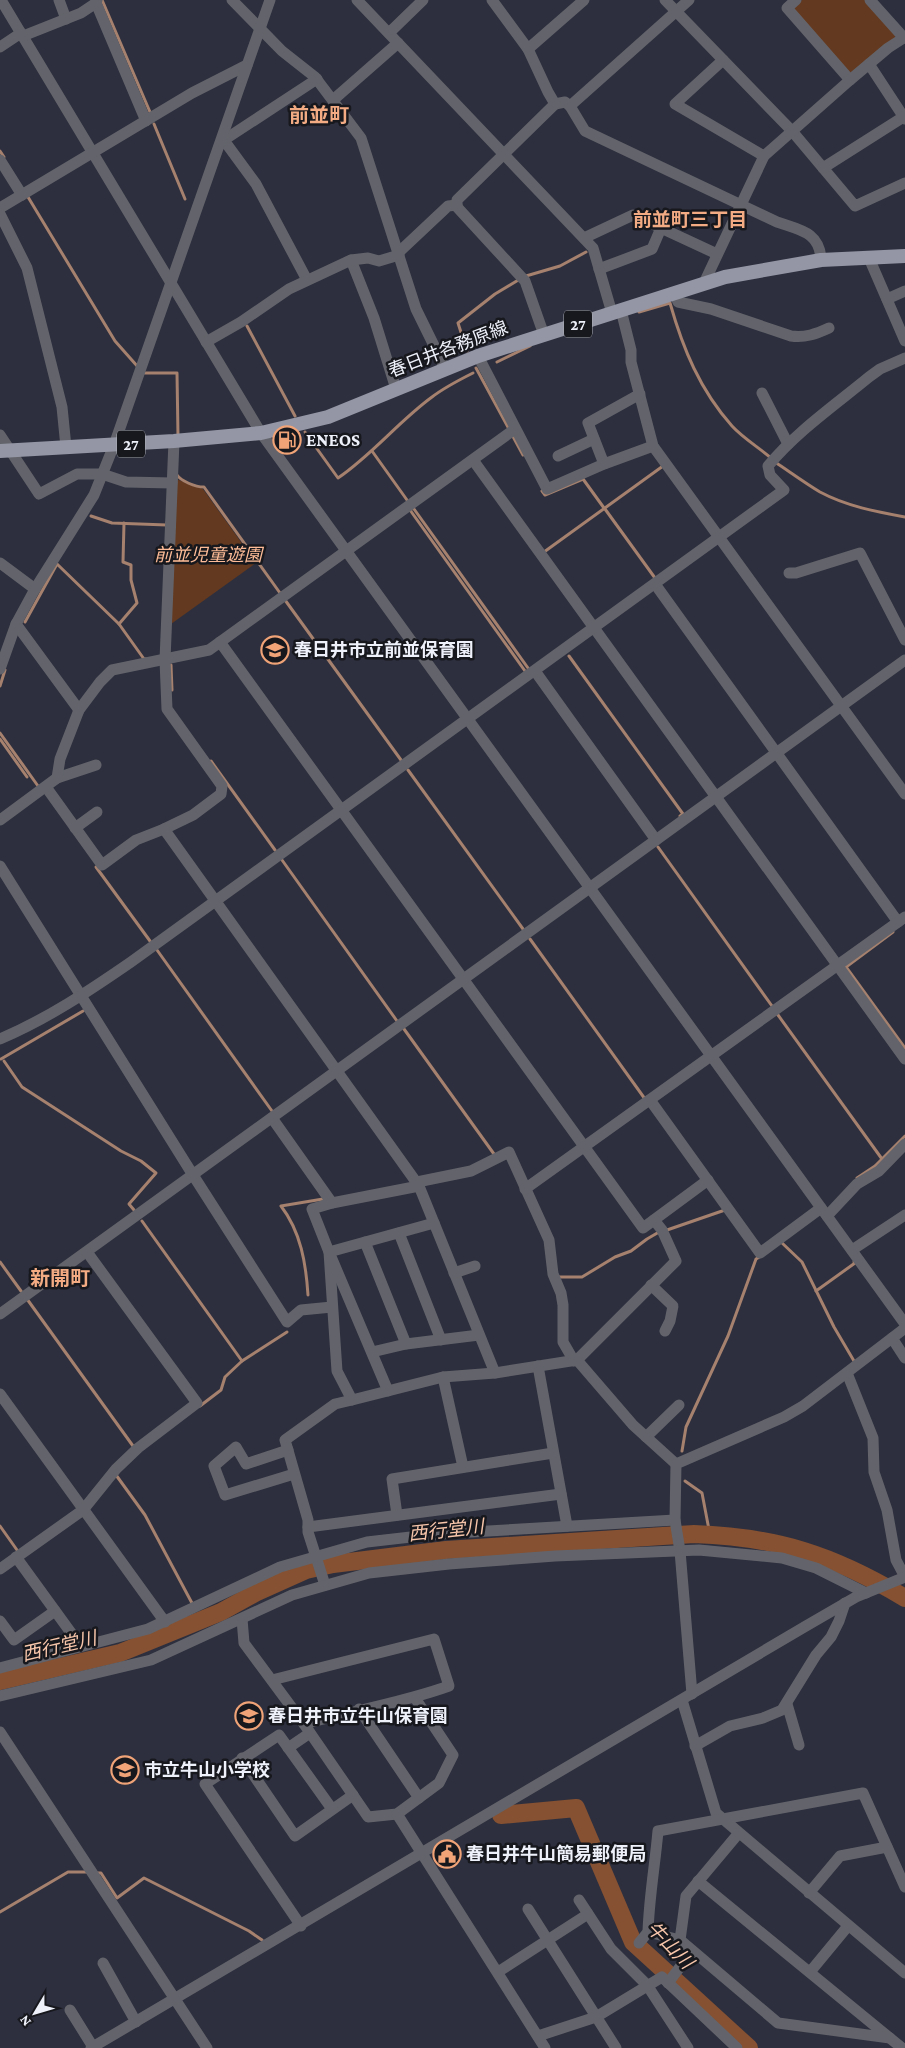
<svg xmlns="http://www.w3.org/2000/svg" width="905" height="2048" viewBox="0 0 905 2048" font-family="'Crimson Pro','Noto Sans JP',serif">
  <rect width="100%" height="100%" fill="#2d2f3e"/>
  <g fill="#63391f">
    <polygon points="802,0 865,0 895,34 895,38 853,72 848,72 794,10 794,7"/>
    <polygon points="176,479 203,489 256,563 171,624"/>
  </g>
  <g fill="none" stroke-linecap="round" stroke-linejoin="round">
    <g stroke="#a5816e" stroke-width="3">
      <polyline points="102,0 150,112"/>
      <polyline points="154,124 185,199"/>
      <polyline points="0,151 4,157"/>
      <polyline points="28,197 115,341 138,367"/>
      <polyline points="526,276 560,266 586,252"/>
      <path d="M 639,312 L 670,303 C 683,349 700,390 732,426 C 743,438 758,447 771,458"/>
      <polyline points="247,326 295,416"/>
      <polyline points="467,351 458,323 495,294 520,279"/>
      <polyline points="497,362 530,346"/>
      <polyline points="476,368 523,455"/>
      <polyline points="145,373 177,373 178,436"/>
      <path d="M 305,432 L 338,478 C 372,455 399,421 432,397 C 445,387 459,380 473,373"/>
      <polyline points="372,451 407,500"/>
      <path d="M 775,462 C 790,472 805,483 820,492 C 846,506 877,512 905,517"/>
      <path d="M 177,475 C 181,481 195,487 204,487 L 280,593"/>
      <polyline points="542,491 545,495 583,479 604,508"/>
      <polyline points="414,509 528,668"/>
      <polyline points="605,509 655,578"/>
      <polyline points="411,510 410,510 525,671"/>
      <polyline points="91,516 112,523 167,525 167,522"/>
      <polyline points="544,552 663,466"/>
      <polyline points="285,600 401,760"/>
      <polyline points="25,622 57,564 119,624 144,659 146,659"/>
      <polyline points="119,624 137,603 131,580 131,565 123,562 124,523"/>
      <polyline points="569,656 683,814 680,816"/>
      <polyline points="171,665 172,690"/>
      <polyline points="0,686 5,670"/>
      <polyline points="0,733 38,786"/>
      <polyline points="0,739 27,777"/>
      <polyline points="211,761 275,850"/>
      <polyline points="408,770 523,929"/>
      <polyline points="658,847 772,1006"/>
      <polyline points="282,860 397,1021"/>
      <polyline points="96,867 150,941"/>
      <polyline points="893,932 846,967 905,1048"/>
      <polyline points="530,939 645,1099"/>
      <polyline points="157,950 272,1111"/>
      <polyline points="778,1015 882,1159"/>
      <polyline points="404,1029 494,1154"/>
      <polyline points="1,1059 83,1011"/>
      <polyline points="4,1061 22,1087 121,1151 141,1161 156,1173 129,1204 134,1210"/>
      <polyline points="857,1178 875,1166 905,1136"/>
      <polyline points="142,1221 242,1361"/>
      <polyline points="667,1230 725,1210"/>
      <polyline points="781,1242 802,1262 834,1327 854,1361"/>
      <polyline points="0,1262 21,1291"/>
      <polyline points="557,1277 582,1277 615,1257 631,1251 647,1239 659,1232"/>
      <polyline points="816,1291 855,1263 854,1262"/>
      <path d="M 308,1295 C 306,1264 301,1232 281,1206 L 323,1199"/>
      <polyline points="27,1299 133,1446"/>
      <polyline points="200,1406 221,1390 225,1377 242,1361 287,1332"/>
      <polyline points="682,1451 686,1427 728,1336 756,1259 761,1256"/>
      <polyline points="116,1475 145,1515 193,1605"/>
      <polyline points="685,1481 702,1493 710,1535"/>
      <polyline points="0,1526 17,1550"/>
      <polyline points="97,1873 101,1873 117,1898 144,1878 249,1931 262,1940"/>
      <polyline points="0,1912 68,1872 89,1872"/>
    </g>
    <g stroke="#855132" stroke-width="18">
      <path d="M 0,1681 L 120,1653 L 221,1612 L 257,1592 L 306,1570 L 333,1564 L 446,1550 L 694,1534 C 778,1537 833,1555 905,1598"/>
      <polyline points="501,1815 576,1808 633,1942 749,2048"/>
    </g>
    <g stroke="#63646b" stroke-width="11">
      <polyline points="1,0 261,433 905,1324"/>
      <polyline points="59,0 66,19"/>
      <polyline points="97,0 96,3 146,121"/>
      <polyline points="232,0 282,51 315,77 361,138 416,309 445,368"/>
      <polyline points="357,0 593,248 612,313"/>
      <path d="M 492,0 L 528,49 L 548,92 L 555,104 L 565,102 L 570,106 L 585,131 L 777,222 C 800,230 820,232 821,260"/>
      <polyline points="665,0 792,131 855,206 905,183"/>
      <polyline points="796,0 787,8 850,80"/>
      <polyline points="870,0 904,38"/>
      <polyline points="389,33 423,0"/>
      <polyline points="23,36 81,13 96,3"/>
      <polyline points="0,47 21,33"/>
      <polyline points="528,49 584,0"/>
      <polyline points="723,60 675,104 764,156"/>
      <polyline points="869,64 905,119"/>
      <polyline points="333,100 398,43"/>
      <polyline points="570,106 689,0"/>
      <polyline points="223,139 256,184 307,280"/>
      <polyline points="224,140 317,79"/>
      <polyline points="0,160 22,195"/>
      <polyline points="823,168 905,116"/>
      <polyline points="0,208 192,93 247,65"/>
      <polyline points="0,214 27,268 62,407 66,447"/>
      <polyline points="584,238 633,215 717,254"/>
      <polyline points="398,253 448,206 457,205"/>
      <polyline points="869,258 905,341"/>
      <polyline points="351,260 374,318 396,389"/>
      <polyline points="599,269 652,249 661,228"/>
      <polyline points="704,283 764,156 850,80 888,48 905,37"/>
      <path d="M 675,294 L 678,302 L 711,309 L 791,336 C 805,338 816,334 829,328"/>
      <polyline points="887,299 905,291"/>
      <polyline points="621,310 631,350 631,362 653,446 905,794"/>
      <polyline points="544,335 525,281 457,207 457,200 555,104"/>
      <polyline points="206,342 241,322 289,289 351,260 368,258 379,261 399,255"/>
      <polyline points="478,356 547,489 604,464 653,446"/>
      <polyline points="762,393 788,444"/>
      <polyline points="0,435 39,494 77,474 102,474 126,482 172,483"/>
      <polyline points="558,456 594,439"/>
      <polyline points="473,460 905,1059"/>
      <polyline points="604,464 588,423 640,394"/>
      <polyline points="0,563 35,589"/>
      <polyline points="789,573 796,573 860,553 905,640"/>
      <polyline points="655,584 898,922"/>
      <polyline points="16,624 79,710"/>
      <polyline points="220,642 643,1228 708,1180"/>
      <polyline points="0,669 16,624 35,589 94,495 114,445 270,0"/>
      <polyline points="535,671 656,840"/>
      <polyline points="57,778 96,765"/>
      <polyline points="46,787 102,865 136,840 164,829 193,815 221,794 222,786 167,709 165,660 174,441"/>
      <polyline points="0,820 57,778 60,759 79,710 100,682 112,670 209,650 515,429"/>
      <polyline points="75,828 97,812"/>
      <polyline points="164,829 419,1186 495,1373"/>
      <polyline points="0,866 193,1175 287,1322 301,1310 332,1307"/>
      <path d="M 0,1039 C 47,1019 89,991 131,962 L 784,490 L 770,475 L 768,466 C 796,432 835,405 869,377 L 880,369 L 905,358"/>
      <polyline points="650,1100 760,1253 821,1208"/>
      <polyline points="272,1118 332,1203"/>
      <polyline points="417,1182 471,1171 509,1152 549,1240 553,1274 561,1293 563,1305 563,1342 574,1361"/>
      <polyline points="419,1186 332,1203 312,1209 329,1252 337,1371 352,1400 443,1377 495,1373 577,1360 633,1425 676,1464"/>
      <polyline points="525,1189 905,917"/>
      <polyline points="827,1216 857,1184 879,1171 905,1144"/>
      <polyline points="399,1233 441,1340"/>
      <polyline points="365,1242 406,1344"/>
      <polyline points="852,1250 905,1215"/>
      <polyline points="454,1273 475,1266"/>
      <polyline points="651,1285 673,1306 670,1321 665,1331"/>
      <polyline points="0,1314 905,660"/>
      <polyline points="892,1338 905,1358"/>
      <polyline points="372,1352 406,1344 479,1335"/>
      <polyline points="577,1360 676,1261 662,1230 654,1220"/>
      <polyline points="538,1366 567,1526"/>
      <polyline points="847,1373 873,1438 874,1472 887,1510 896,1560 905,1577"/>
      <polyline points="443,1377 463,1467"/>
      <polyline points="388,1391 329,1252 434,1223"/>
      <polyline points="0,1394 165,1622"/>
      <polyline points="646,1437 679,1405"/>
      <polyline points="288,1450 246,1464 236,1447 214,1466 225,1495 294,1474"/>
      <polyline points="397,1515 392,1479 553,1453"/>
      <polyline points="308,1527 561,1494"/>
      <polyline points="16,1557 77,1641"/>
      <polyline points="0,1569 83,1510 116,1469 138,1448 197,1403 87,1252"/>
      <polyline points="325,1585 308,1532 308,1520 285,1440 335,1404 352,1400"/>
      <polyline points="242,1619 244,1643 304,1724 368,1817 397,1814 439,1783 453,1755 415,1698"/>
      <polyline points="0,1621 14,1640 55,1611"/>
      <polyline points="0,1668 148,1629 280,1567 367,1542 437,1534 675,1520"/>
      <path d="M 272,1680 L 434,1639 L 449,1686 C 402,1703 352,1711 304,1724"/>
      <polyline points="692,1694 680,1551 675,1520 676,1464 784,1417 803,1406 905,1328"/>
      <polyline points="0,1696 151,1660 292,1595 369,1573 449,1564 555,1556 699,1550 782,1558 816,1568 866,1593"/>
      <polyline points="682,1700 716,1813 905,1973"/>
      <polyline points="787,1704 799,1745"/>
      <polyline points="359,1709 419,1798"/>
      <polyline points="0,1732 207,2048"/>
      <polyline points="695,1746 730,1726 763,1718 782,1710 816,1655 831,1637 839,1621 845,1603"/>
      <polyline points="288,1748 310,1733"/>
      <polyline points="242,1758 295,1836 353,1795"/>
      <polyline points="397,1814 545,2048"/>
      <polyline points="698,1881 902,2048"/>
      <polyline points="809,1893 840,1856 887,1847"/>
      <polyline points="579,1900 611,1949 647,1985 688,2048"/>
      <polyline points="528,1909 616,2048"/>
      <polyline points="301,1926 205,1784 279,1735 332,1809"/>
      <polyline points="680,1940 686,1896 738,1834"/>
      <polyline points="639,1943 648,1932"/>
      <polyline points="103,1963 136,2022"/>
      <polyline points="498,1972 588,1914"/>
      <polyline points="810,1972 848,1926"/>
      <polyline points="668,1983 692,1951"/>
      <polyline points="70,2010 93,2047"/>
      <polyline points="538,2036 596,2017 662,1977 737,2048"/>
      <path d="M 890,2038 L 778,2023 L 680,1940 L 648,1932 C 649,1898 655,1865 658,1831 L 863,1793 L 905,1887"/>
      <polyline points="91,2048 806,1626 856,1597 905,1577"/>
    </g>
    <polyline stroke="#9496a5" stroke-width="14" points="0,451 174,441 261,433 328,417 478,356 725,277 821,260 905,256"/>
  </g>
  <defs>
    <g id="fuel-ring" transform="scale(1.4375)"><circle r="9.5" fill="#17181e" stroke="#efa377" stroke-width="1.5"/><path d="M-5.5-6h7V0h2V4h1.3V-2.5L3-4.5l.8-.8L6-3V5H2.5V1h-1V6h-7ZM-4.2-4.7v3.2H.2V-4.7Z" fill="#efa377"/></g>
    <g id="school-ring" transform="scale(1.4375)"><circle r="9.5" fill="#17181e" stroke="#efa377" stroke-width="1.5"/><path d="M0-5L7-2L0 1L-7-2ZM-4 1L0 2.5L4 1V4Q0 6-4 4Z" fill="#efa377"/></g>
    <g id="civic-ring" transform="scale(1.4375)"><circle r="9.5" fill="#17181e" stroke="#efa377" stroke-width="1.5"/><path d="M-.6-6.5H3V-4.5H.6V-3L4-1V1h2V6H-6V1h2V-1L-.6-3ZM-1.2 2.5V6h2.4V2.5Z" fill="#efa377"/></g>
  </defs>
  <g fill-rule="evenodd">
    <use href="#fuel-ring" x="287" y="440"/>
    <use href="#school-ring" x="275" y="650"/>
    <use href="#school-ring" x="249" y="1716"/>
    <use href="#school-ring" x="125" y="1770"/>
    <use href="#civic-ring" x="447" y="1854"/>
  </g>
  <g text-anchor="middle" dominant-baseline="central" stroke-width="5" stroke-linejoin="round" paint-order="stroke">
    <g fill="#17181e" stroke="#aeb0b8" stroke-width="1">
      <rect x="564" y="310.5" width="28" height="27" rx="4"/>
      <rect x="117" y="430.5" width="28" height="27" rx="4"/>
    </g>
    <g font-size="16" font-weight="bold" fill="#eff1fa">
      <text x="578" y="324">27</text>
      <text x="131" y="444">27</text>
    </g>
    <g font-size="18" fill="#eff1fa" stroke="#17181e">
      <text transform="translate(448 349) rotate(-21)">春日井各務原線</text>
    </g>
    <g font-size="18" font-weight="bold" fill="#eff1fa" stroke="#17181e" text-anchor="start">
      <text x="306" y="440">ENEOS</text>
      <text x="294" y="650">春日井市立前並保育園</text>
      <text x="268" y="1716">春日井市立牛山保育園</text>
      <text x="144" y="1770">市立牛山小学校</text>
      <text x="466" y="1854">春日井牛山簡易郵便局</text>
    </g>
    <g font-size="18" font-style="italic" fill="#fdbc97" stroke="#17181e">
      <text x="208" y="555">前並児童遊園</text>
    </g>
    <g font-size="19" font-weight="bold" fill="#f2ab83" stroke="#17181e">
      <text x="690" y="219">前並町三丁目</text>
    </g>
    <g font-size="19" font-style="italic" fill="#f7c6aa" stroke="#17181e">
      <text transform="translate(446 1530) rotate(-6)">西行堂川</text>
      <text transform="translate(59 1646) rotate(-13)">西行堂川</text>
      <text transform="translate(670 1945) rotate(46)">牛山川</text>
    </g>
    <g font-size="20" font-weight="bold" fill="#f2ab83" stroke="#17181e">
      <text x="319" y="115">前並町</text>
      <text x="60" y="1278">新開町</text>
    </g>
  </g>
  <g transform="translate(35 2013) rotate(232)" stroke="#17181e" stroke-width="4" paint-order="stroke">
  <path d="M0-4L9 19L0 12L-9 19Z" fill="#eff1fa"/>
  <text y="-8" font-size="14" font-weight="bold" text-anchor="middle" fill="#eff1fa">N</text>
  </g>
</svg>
